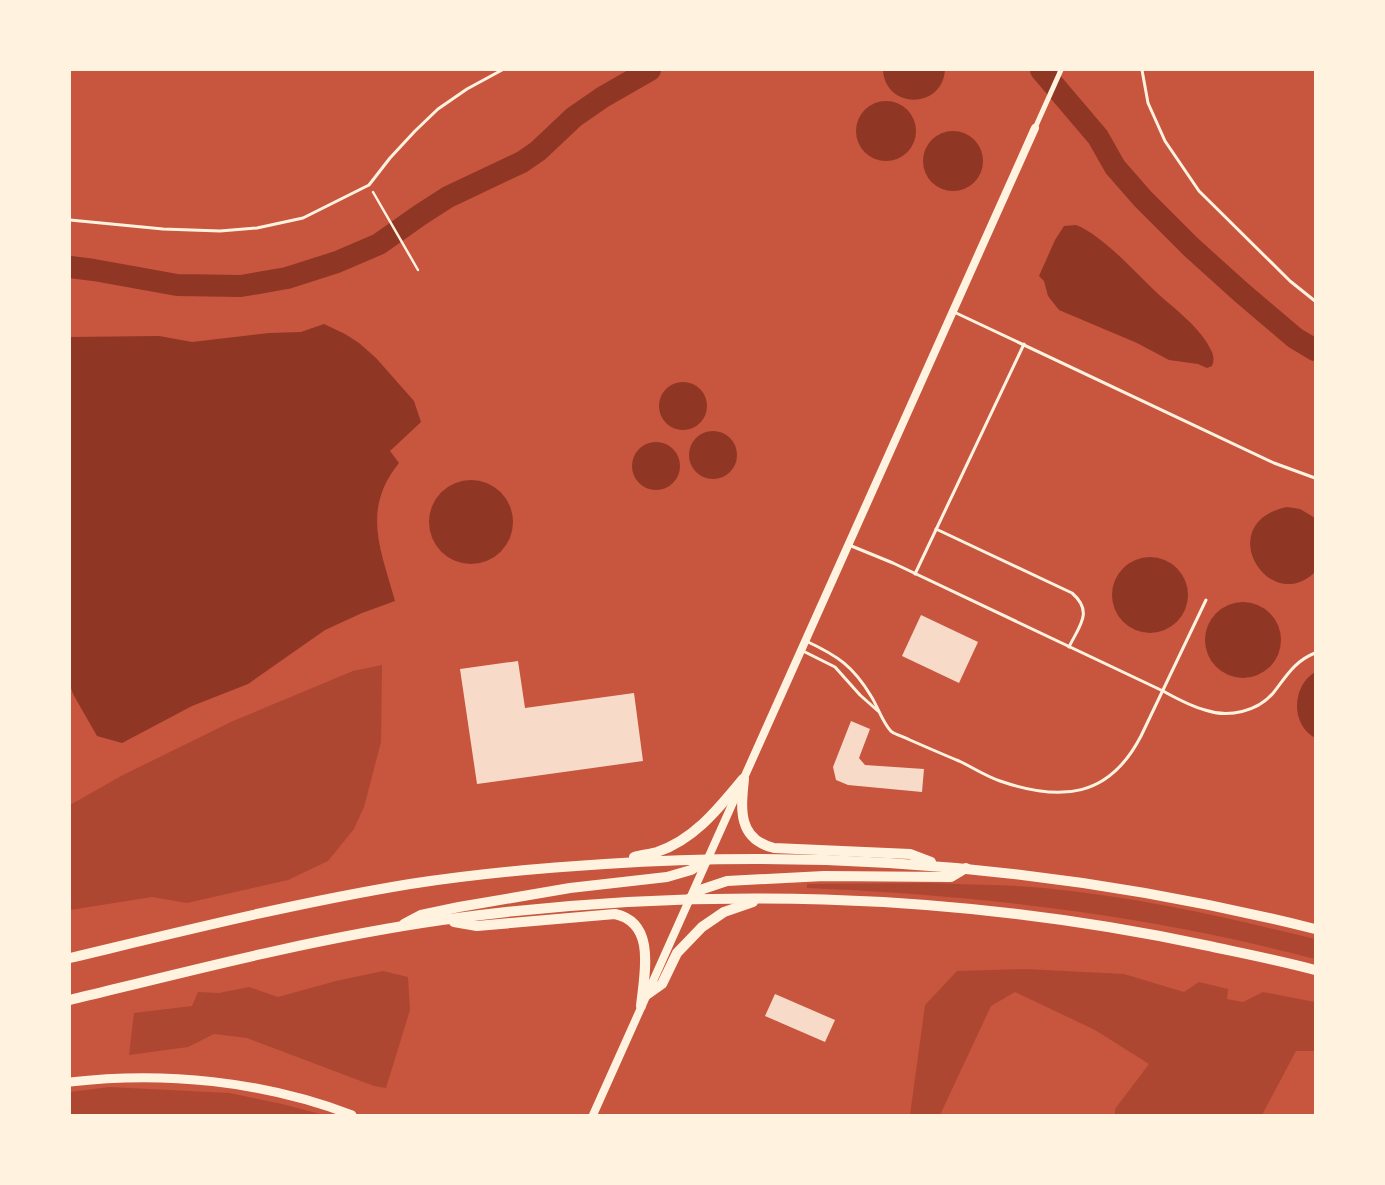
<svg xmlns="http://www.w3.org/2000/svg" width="1385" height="1185" viewBox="0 0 1385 1185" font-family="'Alegreya Sans',sans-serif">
  <rect width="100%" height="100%" fill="#c8553d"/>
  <g fill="#ae4732">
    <polygon points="382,665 381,742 364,807 354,829 328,861 288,880 187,903 152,897 70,910 70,805 121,776 233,721 353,671"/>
    <path d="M 928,883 C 969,885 1012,884 1053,889 C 1142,898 1229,918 1315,939 L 1315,959 C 1149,915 979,895 807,888 L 807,884 Z"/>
    <polygon points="1026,969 1124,974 1184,992 1199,982 1228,989 1227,999 1243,1002 1263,992 1315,1002 1315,1051 1296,1051 1262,1115 1115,1115 1115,1109 1149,1064 1095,1030 1015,992 991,1006 940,1115 910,1115 925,1005 957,971"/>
    <polygon points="383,971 408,977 410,1010 386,1088 374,1086 247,1038 214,1034 188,1047 129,1055 134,1013 192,1006 198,992 219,993 249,987 278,997 336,981"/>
    <polygon points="109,1087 229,1093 282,1104 324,1115 70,1115 70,1092"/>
  </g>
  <g fill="#8f3625">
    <path d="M 883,70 L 945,70 C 942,110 885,109 883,70 Z"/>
    <circle cx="886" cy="131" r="30"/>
    <circle cx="953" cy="161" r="30"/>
    <path d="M 1076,225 C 1102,235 1134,271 1155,291 C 1174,309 1201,327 1212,352 C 1214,358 1214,360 1212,366 L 1207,368 L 1198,364 L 1169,360 L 1137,343 L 1059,310 L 1048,296 L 1044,281 L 1039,276 L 1055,240 L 1064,226 Z"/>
    <path d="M 324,324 L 345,334 L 359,343 L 376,358 L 414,401 L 421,422 L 390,451 L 399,463 C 361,510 381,550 395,601 L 362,613 L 325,630 L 248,684 L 192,706 L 122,743 L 97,736 L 73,694 L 70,685 L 70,337 L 159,336 L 192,342 L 269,333 L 301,332 Z"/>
    <circle cx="683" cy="406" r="24"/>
    <circle cx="713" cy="455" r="24"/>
    <circle cx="656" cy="466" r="24"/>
    <circle cx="471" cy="522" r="42"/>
    <path d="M 1287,507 L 1300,509 L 1315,518 L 1315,572 C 1269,617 1211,523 1287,507 Z"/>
    <circle cx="1150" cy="595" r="38"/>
    <circle cx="1243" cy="640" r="38"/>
    <path d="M 1315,672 L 1315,738 C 1290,724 1292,686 1315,672 Z"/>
  </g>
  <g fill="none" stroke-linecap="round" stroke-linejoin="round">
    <g stroke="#8f3625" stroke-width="22">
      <polyline points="1041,70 1098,137 1115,167 1143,199 1191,247 1242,293 1295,338 1315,350"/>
      <polyline points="70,267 94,270 177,285 241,286 287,278 337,262 379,244 420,215 448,197 522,162 538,151 574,117 603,97 650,70"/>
    </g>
  </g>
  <g fill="#f7dbc8">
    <polygon points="921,615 978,642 959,683 902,656"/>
    <polygon points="518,661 525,708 634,693 643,761 477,784 460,669"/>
    <polygon points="851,721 870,729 859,758 865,765 924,769 922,792 848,785 836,780 833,767"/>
    <polygon points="775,994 835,1020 825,1042 765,1016"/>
  </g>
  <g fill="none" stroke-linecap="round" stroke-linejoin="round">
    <polyline stroke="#fff3e0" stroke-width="2.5" points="373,192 418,270"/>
    <g stroke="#fff3e0" stroke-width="3">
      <polyline points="1142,70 1148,103 1165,141 1199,191 1290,281 1315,301"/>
      <polyline points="70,220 163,229 220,231 257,228 303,218 369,185 390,158 415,131 438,109 467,89 502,70"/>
      <polyline points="954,312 1274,463 1315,478"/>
      <path d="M 936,529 L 1072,593 C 1094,612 1079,626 1069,647"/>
      <path d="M 849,545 L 893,563 L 1163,691 C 1176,698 1190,706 1205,710 C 1228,718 1258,712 1274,692 C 1287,675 1295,661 1315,653"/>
      <polyline points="915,574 1024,344"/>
      <path d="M 806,641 C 838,656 853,666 871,696 C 877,705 884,726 892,732 C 897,735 904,737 910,740 C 926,747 942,754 959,761 C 972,767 985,776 1000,781 C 1061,802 1109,798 1141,736 L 1206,600"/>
      <polyline points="801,650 835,667 860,695 878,711"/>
    </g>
    <polyline stroke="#fff3e0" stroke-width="5" points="1035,128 1061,70"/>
    <polyline stroke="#fff3e0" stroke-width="8" points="593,1115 1035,128"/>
    <path stroke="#fff3e0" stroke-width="9" d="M 70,1082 C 164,1071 263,1081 352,1115"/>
    <g stroke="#fff3e0" stroke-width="10">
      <path d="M 744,779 C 741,808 737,839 774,848 L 910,854 L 931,862"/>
      <path d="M 634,857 C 641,855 650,854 657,852 C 694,840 719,808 743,779"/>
      <polyline points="689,899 703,889 727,881 824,876 951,877 966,868"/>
      <path d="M 454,922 L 477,926 L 615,914 C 657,923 644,975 641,1006"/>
      <polyline points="404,924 421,915 459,907 570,888 667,877 691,870 708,859"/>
      <path d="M 70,958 C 183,931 295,903 410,884 C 475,874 540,868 605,864 C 844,848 1083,871 1315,929"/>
      <polyline points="645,996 662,984 677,953 702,927 724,912 753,902"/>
      <path d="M 70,1000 C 193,970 316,938 442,920 C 695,885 954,892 1204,945 C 1241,953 1278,960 1315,970"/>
    </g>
  </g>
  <rect width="1385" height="1185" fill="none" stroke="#fff3e0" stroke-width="142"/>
</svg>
